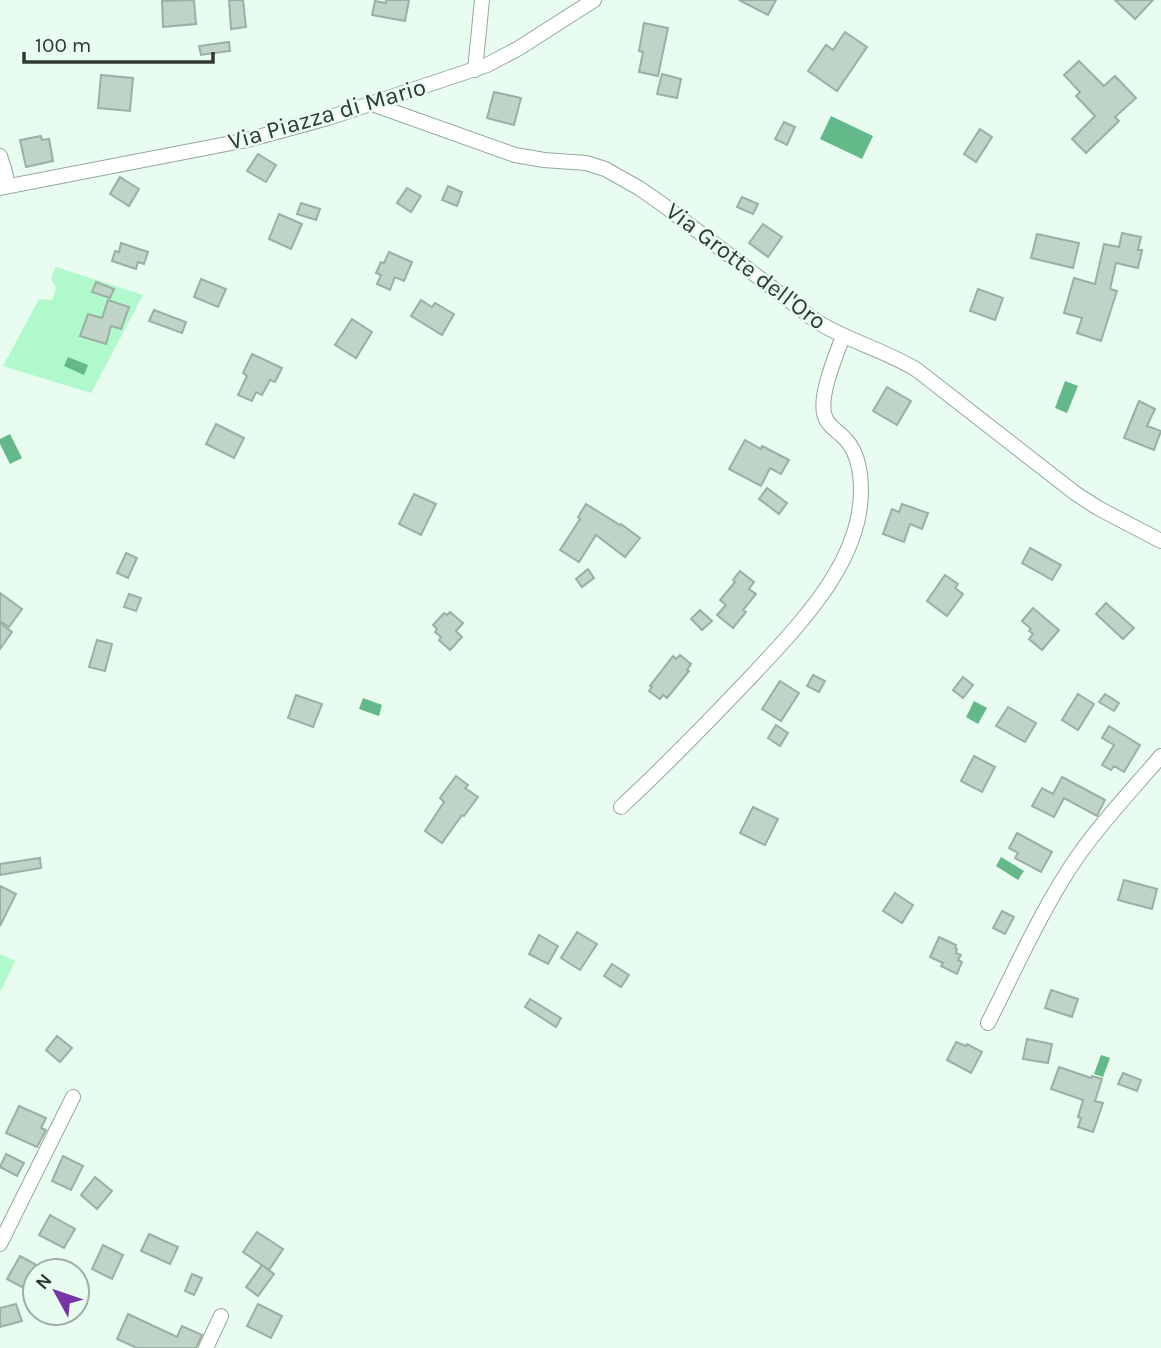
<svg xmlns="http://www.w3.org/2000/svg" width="1161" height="1348" viewBox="0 0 1161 1348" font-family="Karla,sans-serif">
  <rect width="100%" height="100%" fill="#e8fdf0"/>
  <g fill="#aff9cd">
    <polygon points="56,267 143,295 91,393 3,366 39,299 52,300 56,288 51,278"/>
    <polygon points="0,954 15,961 0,992"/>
  </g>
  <g fill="#63b989">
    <polygon points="831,116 873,136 862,159 820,139"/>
    <polygon points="68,357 88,365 84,375 64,366"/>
    <polygon points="1065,381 1078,386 1067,413 1055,408"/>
    <polygon points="10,434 22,458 10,464 0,444 0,439"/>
    <polygon points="363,698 382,705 379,716 359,709"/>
    <polygon points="974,701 987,708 978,724 966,717"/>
    <polygon points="1001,857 1024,871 1018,880 996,866"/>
    <polygon points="1101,1055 1110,1058 1103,1077 1094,1074"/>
  </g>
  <g fill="#bfd3c6" stroke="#9bafa2" stroke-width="2">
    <polygon points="194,0 196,24 163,27 162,1"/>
    <polygon points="229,0 243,0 246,27 231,29"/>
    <polygon points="386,0 409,0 405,21 372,15 375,1 386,3"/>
    <polygon points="739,0 776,0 768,15"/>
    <polygon points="1115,0 1153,0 1135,19"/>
    <polygon points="644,23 668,28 658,76 639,72 643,52 639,51"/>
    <polygon points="845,32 867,47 837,91 808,71 826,45 833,50"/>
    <polygon points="229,42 230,51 201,55 199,46"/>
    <polygon points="1079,61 1104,86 1115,76 1136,98 1115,117 1119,121 1086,153 1072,139 1095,116 1076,96 1080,92 1064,75"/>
    <polygon points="662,74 681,79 677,98 657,94"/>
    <polygon points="101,75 133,78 130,111 98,108"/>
    <polygon points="494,92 521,98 514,125 487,118"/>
    <polygon points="784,122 795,127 787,145 775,139"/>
    <polygon points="980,129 992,137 976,162 964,154"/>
    <polygon points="41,136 42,140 49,139 53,161 26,167 20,140"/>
    <polygon points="258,154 276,165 266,182 247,171"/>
    <polygon points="120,177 139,189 129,206 110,194"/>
    <polygon points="448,186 462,192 457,206 442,200"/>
    <polygon points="407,188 421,196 411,212 397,203"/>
    <polygon points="742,197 758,204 753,214 737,207"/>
    <polygon points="301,203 320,209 316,220 297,214"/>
    <polygon points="279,214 302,224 291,249 269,239"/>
    <polygon points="763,224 782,237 768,257 749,243"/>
    <polygon points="1122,233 1141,237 1138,250 1142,250 1138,268 1116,263 1110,289 1117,291 1101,341 1077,333 1082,318 1064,313 1074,278 1095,284 1104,244 1119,247"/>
    <polygon points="1037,234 1079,243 1073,268 1031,258"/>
    <polygon points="121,243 148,252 144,264 138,262 136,269 112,261 115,251 119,252"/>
    <polygon points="389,252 412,262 404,281 395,277 390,290 377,284 381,275 376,273 381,262 384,263"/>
    <polygon points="201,279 226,289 218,307 194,297"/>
    <polygon points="96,282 114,289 110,298 92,292"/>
    <polygon points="978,289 1003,298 995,320 970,311"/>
    <polygon points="108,300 129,307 121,329 111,326 106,344 80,336 88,314 102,318"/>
    <polygon points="421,300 432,307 435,303 454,314 442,335 411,316"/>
    <polygon points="154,310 186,322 182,333 149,321"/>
    <polygon points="352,319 372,332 356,358 335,345"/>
    <polygon points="252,354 282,368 275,382 270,380 262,395 256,392 252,401 238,395 247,376 243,373"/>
    <polygon points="887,387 911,401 897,425 873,411"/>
    <polygon points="1139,401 1155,409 1147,426 1161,431 1154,450 1124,438"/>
    <polygon points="216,424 244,438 234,458 206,444"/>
    <polygon points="745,440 761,449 762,446 789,460 781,474 770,468 761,486 729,469"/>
    <polygon points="767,488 787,503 779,514 759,499"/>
    <polygon points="414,494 436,504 421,535 399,524"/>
    <polygon points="586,504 620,525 621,524 640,538 625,557 596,535 579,562 560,550 580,519 578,517"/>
    <polygon points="902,504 928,513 922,529 910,524 904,542 883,534 892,509 899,512"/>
    <polygon points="1030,548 1061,565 1052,580 1022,563"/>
    <polygon points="126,553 137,558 128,578 117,573"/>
    <polygon points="588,569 594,578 582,587 576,579"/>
    <polygon points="740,571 754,582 749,589 756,594 743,610 746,612 733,628 717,615 726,605 720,600 735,582 733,580"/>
    <polygon points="945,575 958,584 955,588 963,594 947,616 927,601"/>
    <polygon points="0,593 22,609 9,627 0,621"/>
    <polygon points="129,594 141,598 136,611 124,607"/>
    <polygon points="1106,603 1134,628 1123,639 1096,614"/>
    <polygon points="1033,608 1059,630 1042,650 1029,639 1033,634 1029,631 1031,629 1022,621"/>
    <polygon points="700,610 712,621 702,630 691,619"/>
    <polygon points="450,612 463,623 456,631 462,637 450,650 439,640 441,637 435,632 437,629 433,625 444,613 447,615"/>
    <polygon points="0,623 12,632 0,649"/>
    <polygon points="97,640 112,644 105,671 89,667"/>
    <polygon points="680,655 691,664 687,670 689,671 667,698 663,695 660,699 649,691 652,687 650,686 673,656 676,659"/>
    <polygon points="813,675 825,681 819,692 807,686"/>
    <polygon points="963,677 973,685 963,698 953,690"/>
    <polygon points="780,681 799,693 781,721 762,709"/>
    <polygon points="1078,694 1094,704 1078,730 1062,720"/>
    <polygon points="1105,694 1119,703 1114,711 1099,702"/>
    <polygon points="296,695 322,704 313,727 288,718"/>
    <polygon points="1008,707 1036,723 1025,742 996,726"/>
    <polygon points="776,725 788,733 780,746 768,738"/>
    <polygon points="1109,726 1140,745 1124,772 1114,766 1111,770 1102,765 1114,745 1102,738"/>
    <polygon points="974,756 995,767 982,792 961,781"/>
    <polygon points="456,776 468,785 465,788 478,797 464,816 462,815 442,843 425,831 444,802 440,798"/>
    <polygon points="1062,777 1105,800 1097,816 1064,798 1054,817 1032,806 1042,788 1053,794"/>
    <polygon points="753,807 778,819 765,845 740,833"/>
    <polygon points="1017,833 1052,852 1041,872 1015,858 1018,853 1009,848"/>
    <polygon points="40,858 41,868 0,875 0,864"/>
    <polygon points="1124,880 1157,889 1152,909 1118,900"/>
    <polygon points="0,886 16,894 0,926"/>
    <polygon points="895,893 913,905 902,923 883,911"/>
    <polygon points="1002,911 1014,917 1005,934 993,928"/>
    <polygon points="577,932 597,944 580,970 561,958"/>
    <polygon points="539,935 558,946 548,964 529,954"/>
    <polygon points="939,937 956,945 955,948 957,949 956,953 961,955 958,960 962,962 957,974 941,966 943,963 930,957"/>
    <polygon points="612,964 629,975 621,987 604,976"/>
    <polygon points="1051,990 1078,999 1072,1017 1045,1008"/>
    <polygon points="530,999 561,1018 556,1027 525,1007"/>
    <polygon points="57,1036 72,1048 60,1062 46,1050"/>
    <polygon points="1027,1039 1052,1044 1048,1063 1023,1059"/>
    <polygon points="956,1042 966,1046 967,1044 982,1052 971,1073 947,1060"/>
    <polygon points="1059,1067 1091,1078 1092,1076 1102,1079 1095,1101 1103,1103 1093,1132 1078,1127 1081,1118 1078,1117 1083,1100 1051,1089"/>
    <polygon points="1123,1073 1141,1080 1137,1091 1118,1084"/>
    <polygon points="19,1106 46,1118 41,1128 46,1130 37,1147 6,1133"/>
    <polygon points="6,1154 24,1163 17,1176 0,1167"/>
    <polygon points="63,1156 83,1166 71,1190 52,1181"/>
    <polygon points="95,1177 112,1191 97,1209 81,1195"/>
    <polygon points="50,1215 75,1229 64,1248 39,1235"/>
    <polygon points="257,1232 283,1249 269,1270 243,1252"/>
    <polygon points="149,1234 178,1247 170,1264 141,1251"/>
    <polygon points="103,1245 123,1255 112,1279 92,1269"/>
    <polygon points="20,1256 35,1264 35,1294 7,1279"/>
    <polygon points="262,1265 274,1274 258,1296 246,1287"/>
    <polygon points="192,1274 202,1278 194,1295 185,1291"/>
    <polygon points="16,1304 22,1321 0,1327 0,1308"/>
    <polygon points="258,1304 282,1316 271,1338 247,1326"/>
    <polygon points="128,1314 177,1337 182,1326 202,1335 196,1348 137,1348 117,1339"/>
  </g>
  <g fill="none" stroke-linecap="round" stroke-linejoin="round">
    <g stroke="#94a89b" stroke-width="16">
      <g id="minor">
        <polyline points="475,70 482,0"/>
        <path d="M 372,104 L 515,155 L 544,160 L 586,163 L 605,169 L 639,188 L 662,204 L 816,321 C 847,341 885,350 917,370 L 1075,493 L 1098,508 L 1161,541"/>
        <polyline points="0,156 5,172 8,186"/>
        <polyline points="0,188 247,140 328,118 487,65 519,48 594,0"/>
        <path d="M 621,807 C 664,767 705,725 745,683 C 775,651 812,613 834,576 C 849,551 861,521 861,491 C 861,474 858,454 847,441 C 839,431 826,426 824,413 C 820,392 836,356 843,336"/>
        <path d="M 988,1023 C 1016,968 1043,906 1078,856 C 1102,821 1133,789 1161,756"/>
        <polyline points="0,1244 73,1097"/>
        <polyline points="206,1348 221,1316"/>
      </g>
    </g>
    <use href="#minor" stroke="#fff" stroke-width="14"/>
  </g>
  <g text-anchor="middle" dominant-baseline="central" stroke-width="5" stroke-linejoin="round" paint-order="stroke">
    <g font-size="24" fill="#303833" stroke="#e8fdf0">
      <text transform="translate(327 114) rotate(-16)">Via Piazza di Mario</text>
      <text transform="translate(746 266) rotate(37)">Via Grotte dell'Oro</text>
    </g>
  </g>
  <g transform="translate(56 1292) rotate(310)"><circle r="33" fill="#e8fdf0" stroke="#9eaea4" stroke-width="2"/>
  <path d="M0-5L12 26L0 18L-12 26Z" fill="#7733a7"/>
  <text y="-10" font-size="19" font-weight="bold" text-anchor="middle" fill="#303833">N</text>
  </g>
  <path d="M24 52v10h189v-10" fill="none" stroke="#303833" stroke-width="3.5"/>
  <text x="35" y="52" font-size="21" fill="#303833" stroke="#e8fdf0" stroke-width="5" paint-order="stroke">100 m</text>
</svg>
